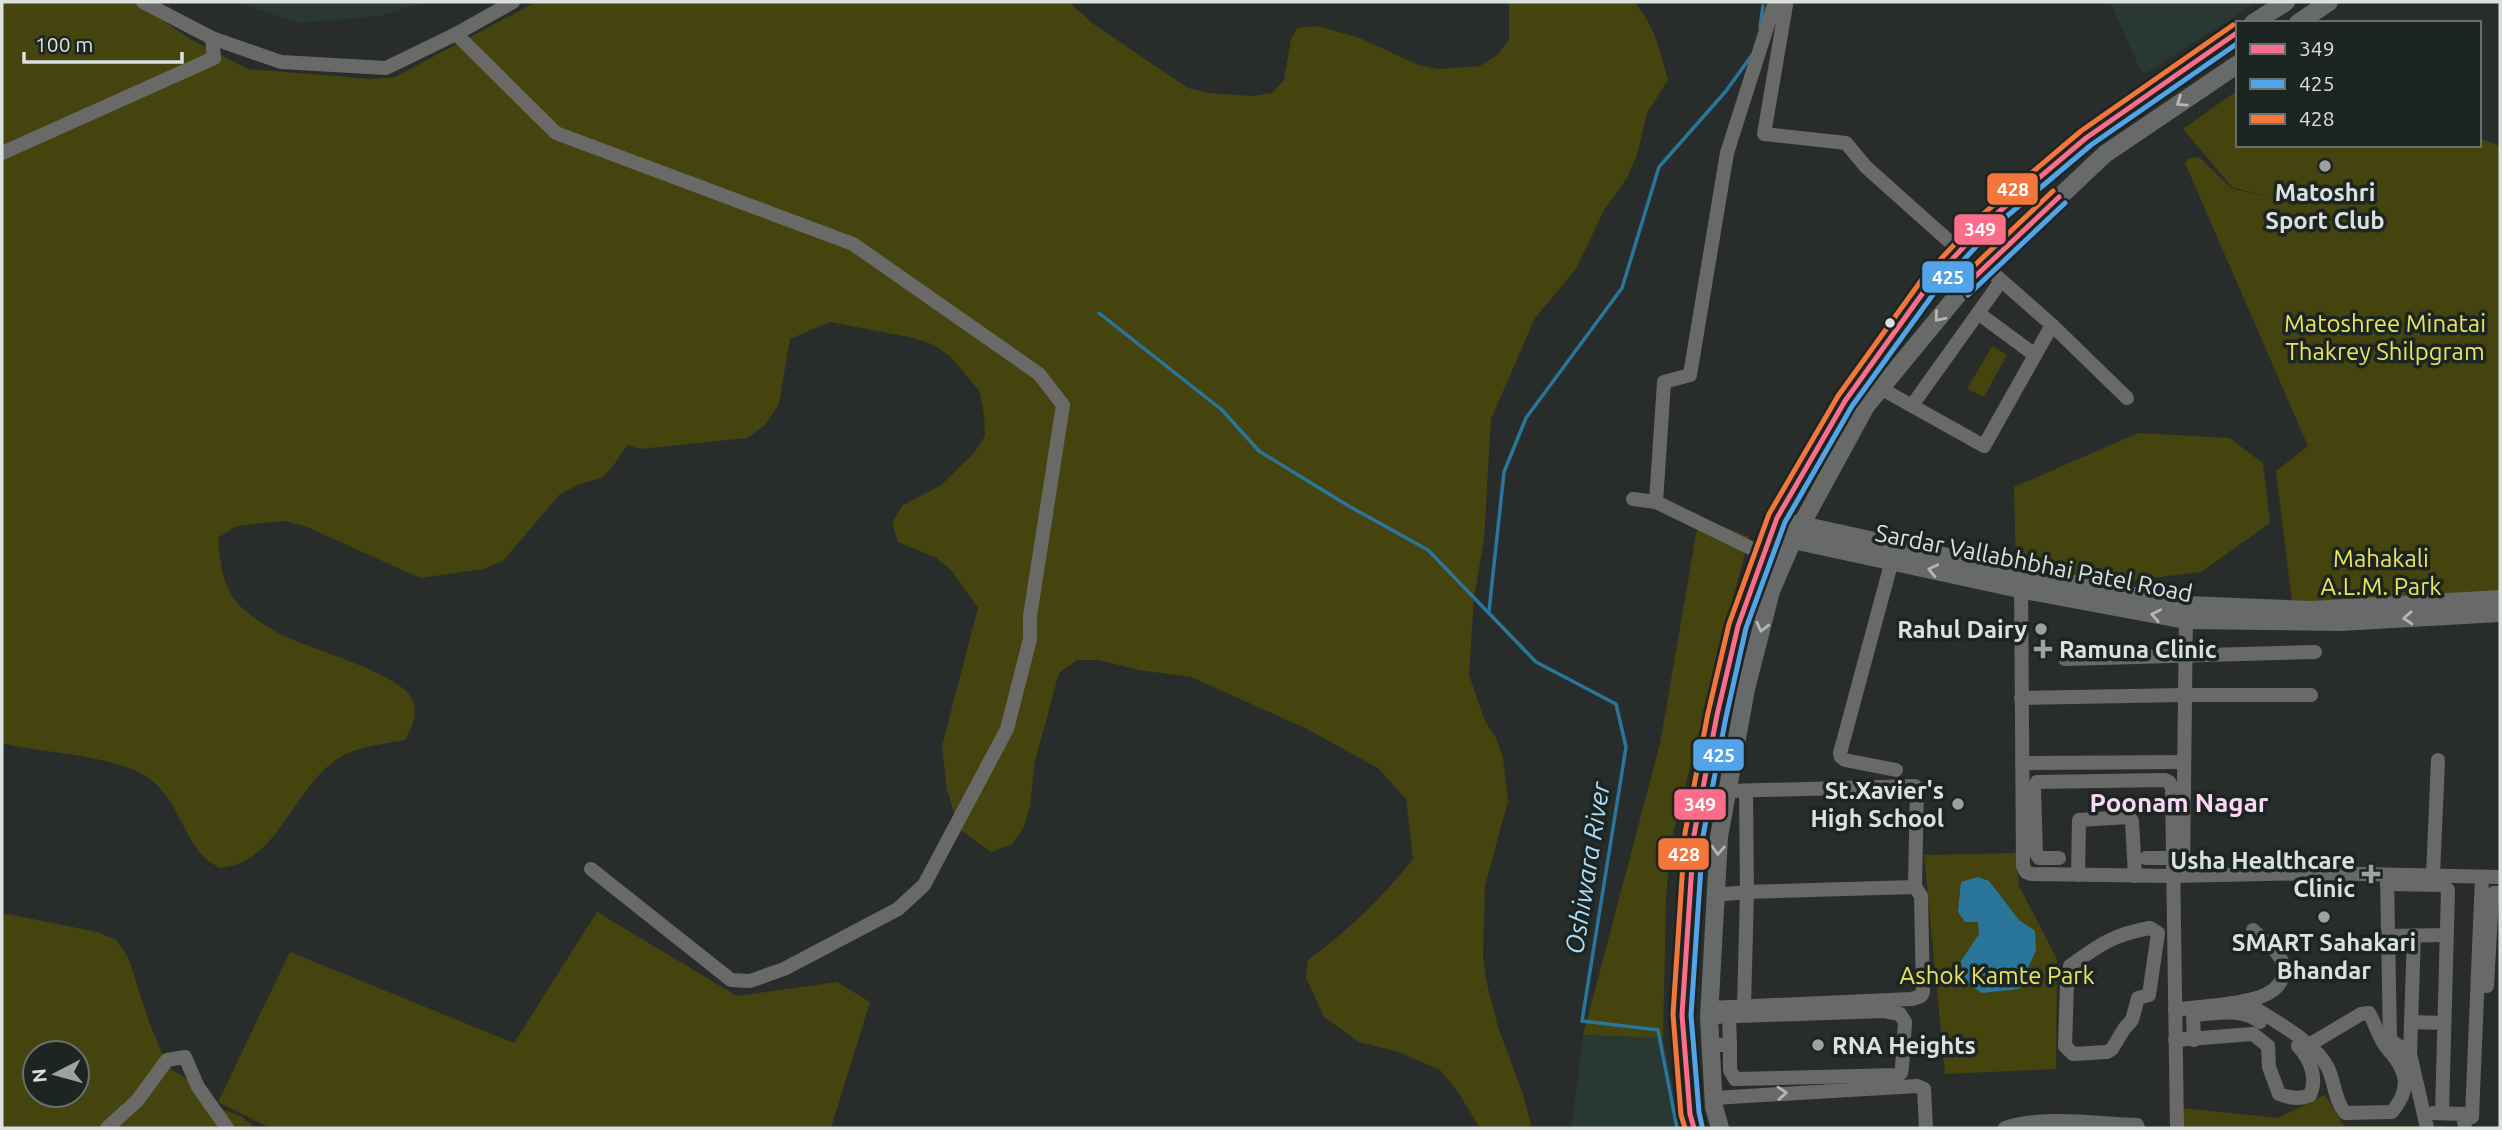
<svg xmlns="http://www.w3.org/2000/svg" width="2502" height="1130" viewBox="0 0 2502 1130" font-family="Ubuntu,sans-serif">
  <rect width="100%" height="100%" fill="#282d2b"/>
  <g fill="#293833">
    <polygon points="236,2 422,2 422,3 380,16 300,23"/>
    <polygon points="2110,2 2257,2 2143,75"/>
    <polygon points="1583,1035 1663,1038 1681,1128 1572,1128"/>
  </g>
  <g fill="#45430e" fill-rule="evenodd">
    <path d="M 2,2 L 136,2 L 190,39 L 248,69 L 372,79 L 395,77 L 536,2 L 1069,2 L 1092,23 L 1188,88 L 1208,93 L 1251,96 L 1272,93 L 1284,80 L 1291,39 L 1297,28 L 1318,26 L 1360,38 L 1418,65 L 1438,69 L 1480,66 L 1497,55 L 1509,40 L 1509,2 L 1634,2 C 1655,25 1660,51 1668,80 L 1647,113 L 1637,155 L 1627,178 L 1604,210 L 1576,269 L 1535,318 L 1491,419 L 1484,539 L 1474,597 L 1469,675 L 1485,721 L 1496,738 L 1503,757 L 1508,801 L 1485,886 L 1483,957 L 1486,980 L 1498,1027 L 1523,1094 L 1532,1128 L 1480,1128 L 1456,1089 L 1440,1070 L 1399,1052 L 1359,1042 L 1324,1017 L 1306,978 L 1308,960 C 1351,928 1379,901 1413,859 L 1406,799 L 1378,768 L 1305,728 L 1191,677 L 1139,670 L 1099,660 L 1077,660 L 1059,673 L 1035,761 L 1030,805 L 1024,827 L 1012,844 L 991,852 L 958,828 L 947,789 L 942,746 L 978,608 L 951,570 L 935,557 L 898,542 L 892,523 L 903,505 L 940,486 L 974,453 L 985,436 L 984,415 L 980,392 L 951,357 L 934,345 L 914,338 L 830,322 L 790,339 L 779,404 L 765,425 L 747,438 L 640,449 L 627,445 L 616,462 L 602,478 L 579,484 L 559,495 L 504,560 L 484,569 L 420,578 L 305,526 L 283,521 L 236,526 L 218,538 C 220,561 222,586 238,604 C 247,613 262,624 273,630 C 302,648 399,671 412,699 C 419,715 412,727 405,740 C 385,744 360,746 342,756 C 298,782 285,842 241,863 C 235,865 227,867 220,868 C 215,865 207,861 203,856 C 184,835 177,804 156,784 C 125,754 43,754 2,743 Z"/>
    <polygon points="2238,90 2238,145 2479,145 2479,138 2500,146 2500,592 2325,604 2292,602 2276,471 2308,446 2185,163 2188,159 2199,157 2231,188 2275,199 2232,187 2183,129"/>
    <polygon points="1992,346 2007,355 1984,397 1967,389"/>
    <polygon points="2138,433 2229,438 2263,463 2270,523 2201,572 2105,584 2016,567 2014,487"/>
    <polygon points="1699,517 1749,537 1671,842 1666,897 1663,1038 1583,1035 1660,744"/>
    <polygon points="2016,853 2019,886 2057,959 2056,1069 1945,1074 1924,855"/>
    <polygon points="597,912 737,996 837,982 870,1002 831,1128 270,1128 218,1102 290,952 514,1043"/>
    <path d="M 8,914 L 97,932 L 116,940 L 128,957 L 149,1022 L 168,1067 L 204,1090 L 221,1109 L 241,1116 L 255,1128 L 2,1128 L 2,915 ZM 35,1053 L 77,1053 L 77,1095 L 35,1095 Z"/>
    <polygon points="2325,1095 2344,1126 2441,1126 2441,1128 2183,1128 2182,1108 2278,1118"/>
  </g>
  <polygon fill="#2a769b" points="1978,877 1989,881 2019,920 2035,931 2036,950 2019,989 1982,993 1963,980 1961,961 1979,934 1978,922 1965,922 1958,912 1961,882"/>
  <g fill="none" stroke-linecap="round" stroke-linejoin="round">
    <g stroke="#2a769b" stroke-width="3.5">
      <polyline points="1760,28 1763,6"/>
      <polyline points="1099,313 1222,410 1259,451 1347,505 1428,550 1536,662 1616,704 1626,747 1582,1021 1658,1030 1677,1128"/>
      <polyline points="1489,611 1504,472 1526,418 1622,288 1659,167 1726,91 1752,55"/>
    </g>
    <g stroke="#696a68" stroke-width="14">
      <polyline points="143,2 212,38 281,62 386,68 456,34 513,2"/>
      <polyline points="1785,2 1786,5 1764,134 1846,143 1866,167 1960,251"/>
      <polyline points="456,34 556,133 853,244 1039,374 1063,405 1030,616 1030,639 1007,729 924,885 898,909 784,969 750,981 731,980 591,869"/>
      <polyline points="2,153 214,58 212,38"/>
      <polyline points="1986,267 2052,325 2127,398"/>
      <polyline points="1978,313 2035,355"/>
      <polyline points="1880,388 1984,446 2052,325"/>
      <polyline points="1913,404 2001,281"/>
      <polyline points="1633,499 1656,502"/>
      <polyline points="1894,553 1840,753 1841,757 1845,760 1896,770"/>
      <polyline points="1763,554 1656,502 1664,382 1690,375 1727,153 1775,2"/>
      <polyline points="2021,579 2023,866 2026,872 2031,874 2173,876 2316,873 2500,877"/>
      <polyline points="2065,659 2315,652"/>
      <polyline points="2021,698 2184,695 2311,695"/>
      <polyline points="2022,763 2184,762"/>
      <polyline points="1727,791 1915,786 1917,788 1915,887"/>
      <polyline points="2059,858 2039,858 2036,853 2034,788 2037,782 2165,780 2169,782 2172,788 2177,1128"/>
      <polyline points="2146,858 2173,858"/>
      <polyline points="2183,873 2186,610"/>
      <polyline points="2078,875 2079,820 2129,817 2132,821 2135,876"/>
      <polyline points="2387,876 2390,1040 2410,1054 2427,1128"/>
      <polyline points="2433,876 2438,760"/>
      <polyline points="2387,884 2443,885 2448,890 2442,1113"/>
      <path d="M 2150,928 L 2158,933 L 2149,995 L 2138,998 L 2132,1020 L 2124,1029 L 2112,1049 L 2107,1052 L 2073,1054 L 2065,1046 L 2067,985 L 2070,966 C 2099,945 2114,934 2150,928 Z"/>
      <polyline points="2388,936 2447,935"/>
      <polyline points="2487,986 2492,896 2494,893 2500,893"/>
      <path d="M 2243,1001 C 2269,1018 2314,1040 2328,1068 C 2335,1083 2334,1099 2345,1113 L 2392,1112 C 2413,1087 2406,1069 2387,1048 C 2380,1041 2375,1023 2369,1013 L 2361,1014 L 2309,1045"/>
      <polyline points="1744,1006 1747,892 1746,791"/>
      <polyline points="1709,1008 1912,999 1921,996 1923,992 1921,896 1915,887 1747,892 1715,895"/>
      <path d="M 2175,1010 C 2202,1004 2279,1008 2283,974 C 2284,967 2282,959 2277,953 C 2270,945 2261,938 2253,930"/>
      <polyline points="1710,1017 1884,1011 1900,1014 1905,1022 1902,1068 1901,1073 1897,1075 1735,1079 1730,1070 1730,1044 1710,1046"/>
      <polyline points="1729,1017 1730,1044"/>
      <polyline points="2411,1022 2444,1023"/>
      <path d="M 2175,1040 L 2253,1034 L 2268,1046 L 2269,1067 L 2279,1094 C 2290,1098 2300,1100 2310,1095 C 2318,1078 2310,1059 2298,1046"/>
      <path d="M 2194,1040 L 2193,1015 C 2215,1014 2242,1007 2260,1022"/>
      <polyline points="2410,1054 2414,935"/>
      <polyline points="1714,1098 1917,1086 1924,1089 1926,1128"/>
      <polyline points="2433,1113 2463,1114 2465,1128"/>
      <polyline points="2472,1117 2482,877"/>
      <polyline points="107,1128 137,1101 167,1060 185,1057 198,1087 227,1128"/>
      <path d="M 2005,1128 C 2042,1115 2098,1124 2137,1125 L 2138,1128"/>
    </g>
    <g stroke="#686a69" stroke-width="18">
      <polyline points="2253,23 2286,2"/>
      <polyline points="2298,23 2329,2"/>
      <polyline points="1792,523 2100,590 2186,605 2312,610 2500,599"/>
      <polyline points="1784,538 2019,589 2185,620 2340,622 2500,613"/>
      <polyline points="1694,1128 1690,1114 1682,1015 1694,835 1717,715 1738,626 1745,603 1777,518 1845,401 1930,283 1988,221 2086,138 2238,32"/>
      <polyline points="1720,1128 1714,1107 1709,1017 1719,837 1746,689 1771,591 1793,540 1866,406 1965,286 2105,154 2238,64"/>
    </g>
    <g stroke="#1c2522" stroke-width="10">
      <g id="bus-1">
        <polyline points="1962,289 2059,197"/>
        <polyline points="1694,1128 1690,1114 1682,1015 1694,835 1717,715 1738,626 1777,518 1845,401 1930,283 1988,221 2086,138 2238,32"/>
      </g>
    </g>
    <g stroke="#1c2522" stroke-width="10">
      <g id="bus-2">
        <polyline points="1968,295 2065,203"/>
        <polyline points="1702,1126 1699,1112 1691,1015 1703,836 1726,717 1746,628 1785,522 1852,406 1937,289 1994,227 2091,145 2238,43"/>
      </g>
    </g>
    <g stroke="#1c2522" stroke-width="10">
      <g id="bus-3">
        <polyline points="1956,283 2053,191"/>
        <polyline points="1685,1128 1681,1115 1673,1014 1685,833 1708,713 1729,624 1769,514 1838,396 1923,278 1982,215 2081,131 2233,25"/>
      </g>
    </g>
    <use href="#bus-1" stroke="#fb6d88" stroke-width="5"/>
    <use href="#bus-2" stroke="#53a3e8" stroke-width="5"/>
    <use href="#bus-3" stroke="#f5763a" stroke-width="5"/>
  </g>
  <defs><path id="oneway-chevron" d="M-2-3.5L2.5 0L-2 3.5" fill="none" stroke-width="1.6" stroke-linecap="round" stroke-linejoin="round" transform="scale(1.75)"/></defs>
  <g stroke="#b3b7b5">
    <use href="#oneway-chevron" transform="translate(2181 102) rotate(146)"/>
    <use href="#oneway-chevron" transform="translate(1939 317) rotate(130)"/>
    <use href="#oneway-chevron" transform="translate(1933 570) rotate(-167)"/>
    <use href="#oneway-chevron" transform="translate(2156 615) rotate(-169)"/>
    <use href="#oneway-chevron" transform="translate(2408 618) rotate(177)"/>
    <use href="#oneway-chevron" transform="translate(1762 627) rotate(104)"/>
    <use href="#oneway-chevron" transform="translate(1718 850) rotate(93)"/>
    <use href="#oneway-chevron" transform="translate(1782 1093) rotate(-4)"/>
  </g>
  <g fill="#9ca29f" stroke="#1c2522" stroke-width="2.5">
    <circle cx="2325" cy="166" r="7"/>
    <circle cx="2041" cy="629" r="7"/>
    <path d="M2039.5 638.5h7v7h7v7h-7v7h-7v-7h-7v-7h7z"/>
    <circle cx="1958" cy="804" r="7"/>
    <path d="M2367.5 863.5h7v7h7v7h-7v7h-7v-7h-7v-7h7z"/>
    <circle cx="2324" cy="917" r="7"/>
    <circle cx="1818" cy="1045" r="7"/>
  </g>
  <circle fill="#dbe1de" stroke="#1c2522" stroke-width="2.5" cx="1890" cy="323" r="6"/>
  <g text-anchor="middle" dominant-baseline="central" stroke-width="7" stroke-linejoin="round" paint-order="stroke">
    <g font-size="24" font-weight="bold" fill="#dbe1de" stroke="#1c2522" text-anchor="end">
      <text x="2325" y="192" text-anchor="middle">Matoshri<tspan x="2325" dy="28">Sport Club</tspan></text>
      <text x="2027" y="629">Rahul Dairy</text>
      <text x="2059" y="649" text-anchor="start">Ramuna Clinic</text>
      <text x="1944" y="790">St.Xavier's<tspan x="1944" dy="28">High School</tspan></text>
      <text x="2355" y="860">Usha Healthcare<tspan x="2355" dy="28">Clinic</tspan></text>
      <text x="2324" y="942" text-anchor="middle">SMART Sahakari<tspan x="2324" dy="28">Bhandar</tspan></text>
      <text x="1832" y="1045" text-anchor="start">RNA Heights</text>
    </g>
    <g font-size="24" fill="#e9e45c" stroke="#1c2522">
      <text x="2385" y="323">Matoshree Minatai<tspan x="2385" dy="28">Thakrey Shilpgram</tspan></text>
      <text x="2381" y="558">Mahakali<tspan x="2381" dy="28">A.L.M. Park</tspan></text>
      <text x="1997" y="975">Ashok Kamte Park</text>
    </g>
    <g font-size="24" fill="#dbe1de" stroke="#1c2522">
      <text transform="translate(2034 563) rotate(11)">Sardar Vallabhbhai Patel Road</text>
    </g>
    <g font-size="26" font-weight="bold" fill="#fcd6f7" stroke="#1c2522">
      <text x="2179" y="802">Poonam Nagar</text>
    </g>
    <g font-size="26" font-style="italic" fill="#aeddf9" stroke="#1c2522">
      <text transform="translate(1587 868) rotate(-81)">Oshiwara River</text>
    </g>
  </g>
  <g stroke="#1c2522" stroke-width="2.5">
    <rect x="1986" y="172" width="53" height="34" rx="7" fill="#f5763a"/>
    <rect x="1953" y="213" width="54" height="33" rx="7" fill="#fb6d88"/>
    <rect x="1921" y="260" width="54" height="34" rx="7" fill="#53a3e8"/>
    <rect x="1692" y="738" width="53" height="34" rx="7" fill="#53a3e8"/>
    <rect x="1673" y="788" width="54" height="33" rx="7" fill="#fb6d88"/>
    <rect x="1657" y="837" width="53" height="34" rx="7" fill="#f5763a"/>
  </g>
  <g font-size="19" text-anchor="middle" font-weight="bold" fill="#fff">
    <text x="2013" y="196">428</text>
    <text x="1980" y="236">349</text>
    <text x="1948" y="284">425</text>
    <text x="1719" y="762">425</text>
    <text x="1700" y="811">349</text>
    <text x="1684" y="861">428</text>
  </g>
  <rect width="2502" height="1130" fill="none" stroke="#dbe1de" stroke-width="7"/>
  <rect x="2236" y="21" width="245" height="126" fill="#1c2522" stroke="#68706d" stroke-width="2"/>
  <rect x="2250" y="44" width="35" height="10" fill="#fb6d88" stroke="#68706d" stroke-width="2"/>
  <text x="2299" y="56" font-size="21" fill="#dbe1de">349</text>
  <rect x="2250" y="79" width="35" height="10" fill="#53a3e8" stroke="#68706d" stroke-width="2"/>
  <text x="2299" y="91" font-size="21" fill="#dbe1de">425</text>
  <rect x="2250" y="114" width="35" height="10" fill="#f5763a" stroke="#68706d" stroke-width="2"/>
  <text x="2299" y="126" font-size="21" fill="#dbe1de">428</text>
  <g transform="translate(56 1074) rotate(264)"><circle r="33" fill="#1c2522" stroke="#68706d" stroke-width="2"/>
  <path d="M0-5L12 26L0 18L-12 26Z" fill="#9ca29f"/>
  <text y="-10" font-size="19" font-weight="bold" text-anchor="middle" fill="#dbe1de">N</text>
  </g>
  <path d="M24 52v10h158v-10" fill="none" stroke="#dbe1de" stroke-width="3.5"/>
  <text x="35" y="52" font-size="21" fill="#dbe1de" stroke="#1c2522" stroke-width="5" paint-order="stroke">100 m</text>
</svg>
